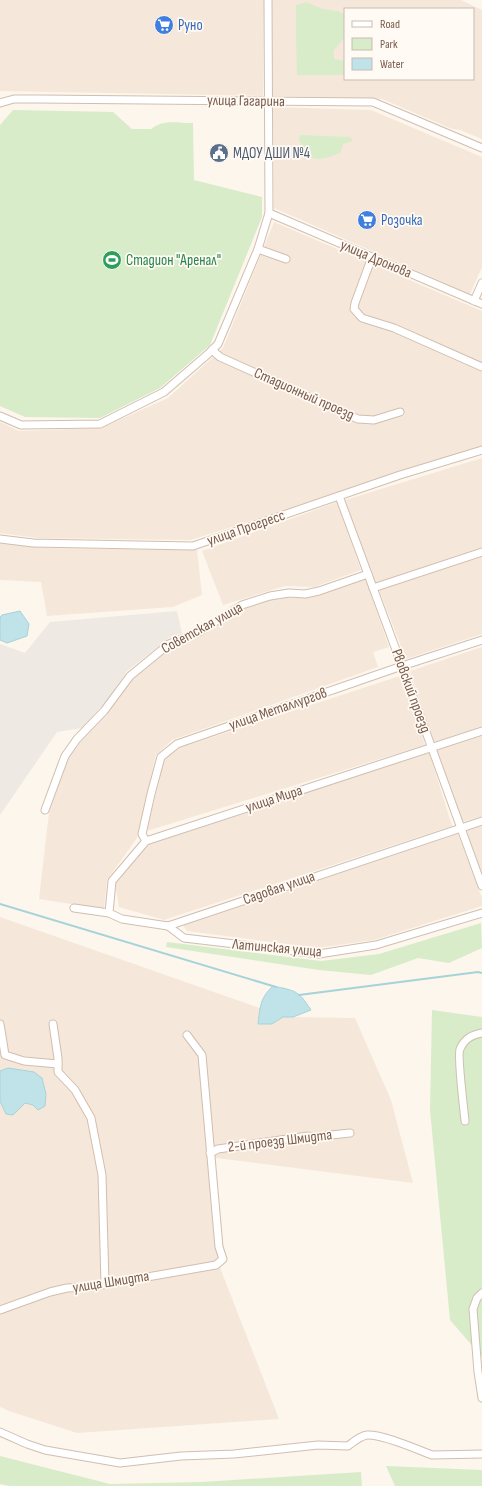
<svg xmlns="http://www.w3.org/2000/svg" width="482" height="1486" viewBox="0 0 482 1486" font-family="'Sofia Sans Condensed',sans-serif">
  <rect width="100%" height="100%" fill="#fdf6ec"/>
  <g fill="#f5e8da" fill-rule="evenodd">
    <polygon points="0,0 264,0 263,96 0,91"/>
    <path d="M 271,0 L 461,0 L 482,10 L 482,139 L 460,130 L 452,129 L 382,99 L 270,96 ZM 345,9 L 473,9 L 473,79 L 345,79 Z"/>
    <polygon points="273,107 371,110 482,157 482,267 470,294 274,208"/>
    <polygon points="274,222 482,311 482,447 191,540 37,538 0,533 0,422 19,431 101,428 168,398 223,348"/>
    <polygon points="482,458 482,547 375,583 345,500"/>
    <polygon points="337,502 361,570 314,587 285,586 223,605 202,551"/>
    <polygon points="0,543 45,548 197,550 202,595 173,607 47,616 41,582 0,580"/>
    <polygon points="482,556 482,634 406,659 379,590"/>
    <polygon points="365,577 389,647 373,652 378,667 172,740 156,755 137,838 107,880 104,909 39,899 49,812 68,757 87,734 107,714 133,677 168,648 202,634 241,608 278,598 307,598"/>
    <polygon points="482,647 482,726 434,742 410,671"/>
    <polygon points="403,675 425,745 147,831 164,759 176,749"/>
    <polygon points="482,735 482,816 462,822 437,750"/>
    <polygon points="429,752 452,826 164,920 119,907 115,883 147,845"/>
    <polygon points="482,824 482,874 466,829"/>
    <polygon points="458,834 482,898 482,906 374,940 317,948 187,931 182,924"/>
    <polygon points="0,917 285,1017 355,1018 391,1100 413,1183 209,1157 219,1265 279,1419 77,1433 9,1411 0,1407"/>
  </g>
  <polygon fill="#efe9e4" points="177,611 182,633 169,638 127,671 108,699 82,728 57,732 0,815 0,644 25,653 50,622"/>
  <g fill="#d8ecc9">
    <polygon points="306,2 323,9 337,11 345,14 345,37 334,50 334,59 345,61 345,75 297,75 296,35 296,5"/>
    <path d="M 13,110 L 113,112 L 132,129 L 151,129 C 163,119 178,123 193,123 L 194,180 L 262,197 L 262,217 L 210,345 L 160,388 L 100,418 L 25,417 L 0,406 L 0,125 Z"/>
    <path d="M 300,135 L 350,137 L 353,141 L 343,144 L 340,153 C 331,156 317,163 310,156 C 307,153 303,145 299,140 Z"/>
    <polygon points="481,923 482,948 449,963 418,958 371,975 319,970 166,947 167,942 321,961 379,954"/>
    <polygon points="432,1010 482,1017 482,1357 450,1320 430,1110"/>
    <polygon points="0,1456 110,1484 202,1482 361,1472 362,1486 10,1486 0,1484"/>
    <polygon points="386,1466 482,1470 482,1486 395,1486"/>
  </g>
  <g fill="#bfe3e8" stroke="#a5d3da">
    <polygon points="20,611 29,624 27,636 7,643 0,640 0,617 2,615"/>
    <path d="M 273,986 C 296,991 298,990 311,1010 L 293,1017 L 283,1017 L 272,1024 L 258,1024 C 260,1007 260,998 273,986 Z"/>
    <polygon points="8,1068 34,1072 42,1078 46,1094 45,1106 38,1110 33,1105 25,1103 13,1115 6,1114 0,1101 0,1071"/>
  </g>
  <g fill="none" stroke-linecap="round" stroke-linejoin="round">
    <g stroke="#a5d3da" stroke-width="2">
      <polyline points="0,904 276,987"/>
      <polyline points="299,995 478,972 482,973"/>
    </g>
    <g stroke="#d1beb0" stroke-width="9">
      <g id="street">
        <polyline points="0,103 14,99 38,99 373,102 482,148"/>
        <polyline points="269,213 482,304"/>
        <polyline points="258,249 286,259"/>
        <polyline points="372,257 355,303 354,309 362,318 394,328 482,367"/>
        <polyline points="474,301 482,283"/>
        <polyline points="212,350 220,357 358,419 374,420 400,412"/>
        <polyline points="0,416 21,425 100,424 164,392 208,354 218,344 258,249 269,213 268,0"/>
        <polyline points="339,496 402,666 482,886"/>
        <polyline points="0,539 33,543 193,546 400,475 482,450"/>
        <polyline points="373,588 482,552"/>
        <polyline points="45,810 65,756 77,739 104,711 130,676 169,644 199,632 242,605 270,596 289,593 305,594 319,591 368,574"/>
        <polyline points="146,841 142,834 151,794 161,757 177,744 402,666 482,640"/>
        <polyline points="74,908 109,913 122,919 168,926 482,821"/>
        <polyline points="109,913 112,881 146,841 482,731"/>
        <polyline points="168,926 184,938 319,954 376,945 482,913"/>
        <polyline points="0,1024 5,1055 24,1061 58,1064"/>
        <polyline points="53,1024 58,1058 58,1072 75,1090 91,1118 102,1175 105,1284"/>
        <path d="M 465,1121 C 464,1110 457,1054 460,1049 C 465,1038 472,1035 482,1033"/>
        <polyline points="210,1153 218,1149 308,1136 312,1137 350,1133"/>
        <polyline points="482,1293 477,1298 473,1309 478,1372 482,1398"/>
        <polyline points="0,1310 50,1292 67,1288 90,1287 216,1265 223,1259 219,1247 202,1055 187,1035"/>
        <path d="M 0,1432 L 27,1444 L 45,1450 L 120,1463 L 181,1456 L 234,1454 L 318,1445 L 348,1446 C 353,1442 360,1436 367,1435 C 383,1434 416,1449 432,1455 C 435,1455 478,1454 482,1454"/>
      </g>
    </g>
    <use href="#street" stroke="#fff" stroke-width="7"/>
  </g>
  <defs>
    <g id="supermarket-disc" transform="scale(1)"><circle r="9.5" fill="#3f7fe0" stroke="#fffaf3"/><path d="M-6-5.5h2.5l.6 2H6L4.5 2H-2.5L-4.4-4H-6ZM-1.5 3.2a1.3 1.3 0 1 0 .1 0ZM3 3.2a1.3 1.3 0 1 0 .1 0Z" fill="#fff"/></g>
    <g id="civic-disc" transform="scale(1)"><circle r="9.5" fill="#5c6f8a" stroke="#fffaf3"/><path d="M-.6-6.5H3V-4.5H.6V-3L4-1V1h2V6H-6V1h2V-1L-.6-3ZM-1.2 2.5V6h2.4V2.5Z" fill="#fff"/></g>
    <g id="stadium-disc" transform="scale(1)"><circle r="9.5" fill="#2e9e5b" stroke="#fffaf3"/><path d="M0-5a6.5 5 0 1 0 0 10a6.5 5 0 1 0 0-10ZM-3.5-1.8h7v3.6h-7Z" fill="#fff"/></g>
  </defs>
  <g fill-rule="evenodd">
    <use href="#supermarket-disc" x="164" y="25"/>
    <use href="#civic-disc" x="219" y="153"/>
    <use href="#supermarket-disc" x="367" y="220"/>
    <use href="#stadium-disc" x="112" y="260"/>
  </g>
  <g text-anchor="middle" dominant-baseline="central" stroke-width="3.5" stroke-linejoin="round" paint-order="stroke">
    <g font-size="15" fill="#366cbe" stroke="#fffaf3" text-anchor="start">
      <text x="178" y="25">Руно</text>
      <text x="381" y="220">Розочка</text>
    </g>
    <g font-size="15" fill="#7a5c4d" stroke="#fffaf3">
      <text transform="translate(246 101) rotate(1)">улица Гагарина</text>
      <text transform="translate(376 259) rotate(23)">улица Дронова</text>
      <text transform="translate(304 394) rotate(24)">Стадионный проезд</text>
      <text transform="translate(246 528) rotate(-19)">улица Прогресс</text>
      <text transform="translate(202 628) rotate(-29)">Советская улица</text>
      <text transform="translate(411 691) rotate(70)">Рвовский проезд</text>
      <text transform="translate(278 709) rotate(-19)">улица Металлургов</text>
      <text transform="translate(274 799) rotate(-18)">улица Мира</text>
      <text transform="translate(279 888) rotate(-19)">Садовая улица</text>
      <text transform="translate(277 948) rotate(5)">Латинская улица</text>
      <text transform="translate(280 1141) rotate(-7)">2-й проезд Шмидта</text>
      <text transform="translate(111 1282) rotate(-9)">улица Шмидта</text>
    </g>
    <g font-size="15" fill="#4e5e75" stroke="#fffaf3" text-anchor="start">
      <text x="233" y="153">МДОУ ДШИ №4</text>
    </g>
    <g font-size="15" fill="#27864d" stroke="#fffaf3" text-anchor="start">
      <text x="126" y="260">Стадион "Аренал"</text>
    </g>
  </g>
  <rect x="344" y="8" width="130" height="72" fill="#fffaf3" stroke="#cabbb1"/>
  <rect x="352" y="21" width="20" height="6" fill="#ffffff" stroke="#cabbb1"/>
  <text x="380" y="28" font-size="12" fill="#7a5c4d">Road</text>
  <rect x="352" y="38" width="20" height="12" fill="#d8ecc9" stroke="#cabbb1"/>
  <text x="380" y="48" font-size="12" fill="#7a5c4d">Park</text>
  <rect x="352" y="58" width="20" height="12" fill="#bfe3e8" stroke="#cabbb1"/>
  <text x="380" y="68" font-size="12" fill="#7a5c4d">Water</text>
</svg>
